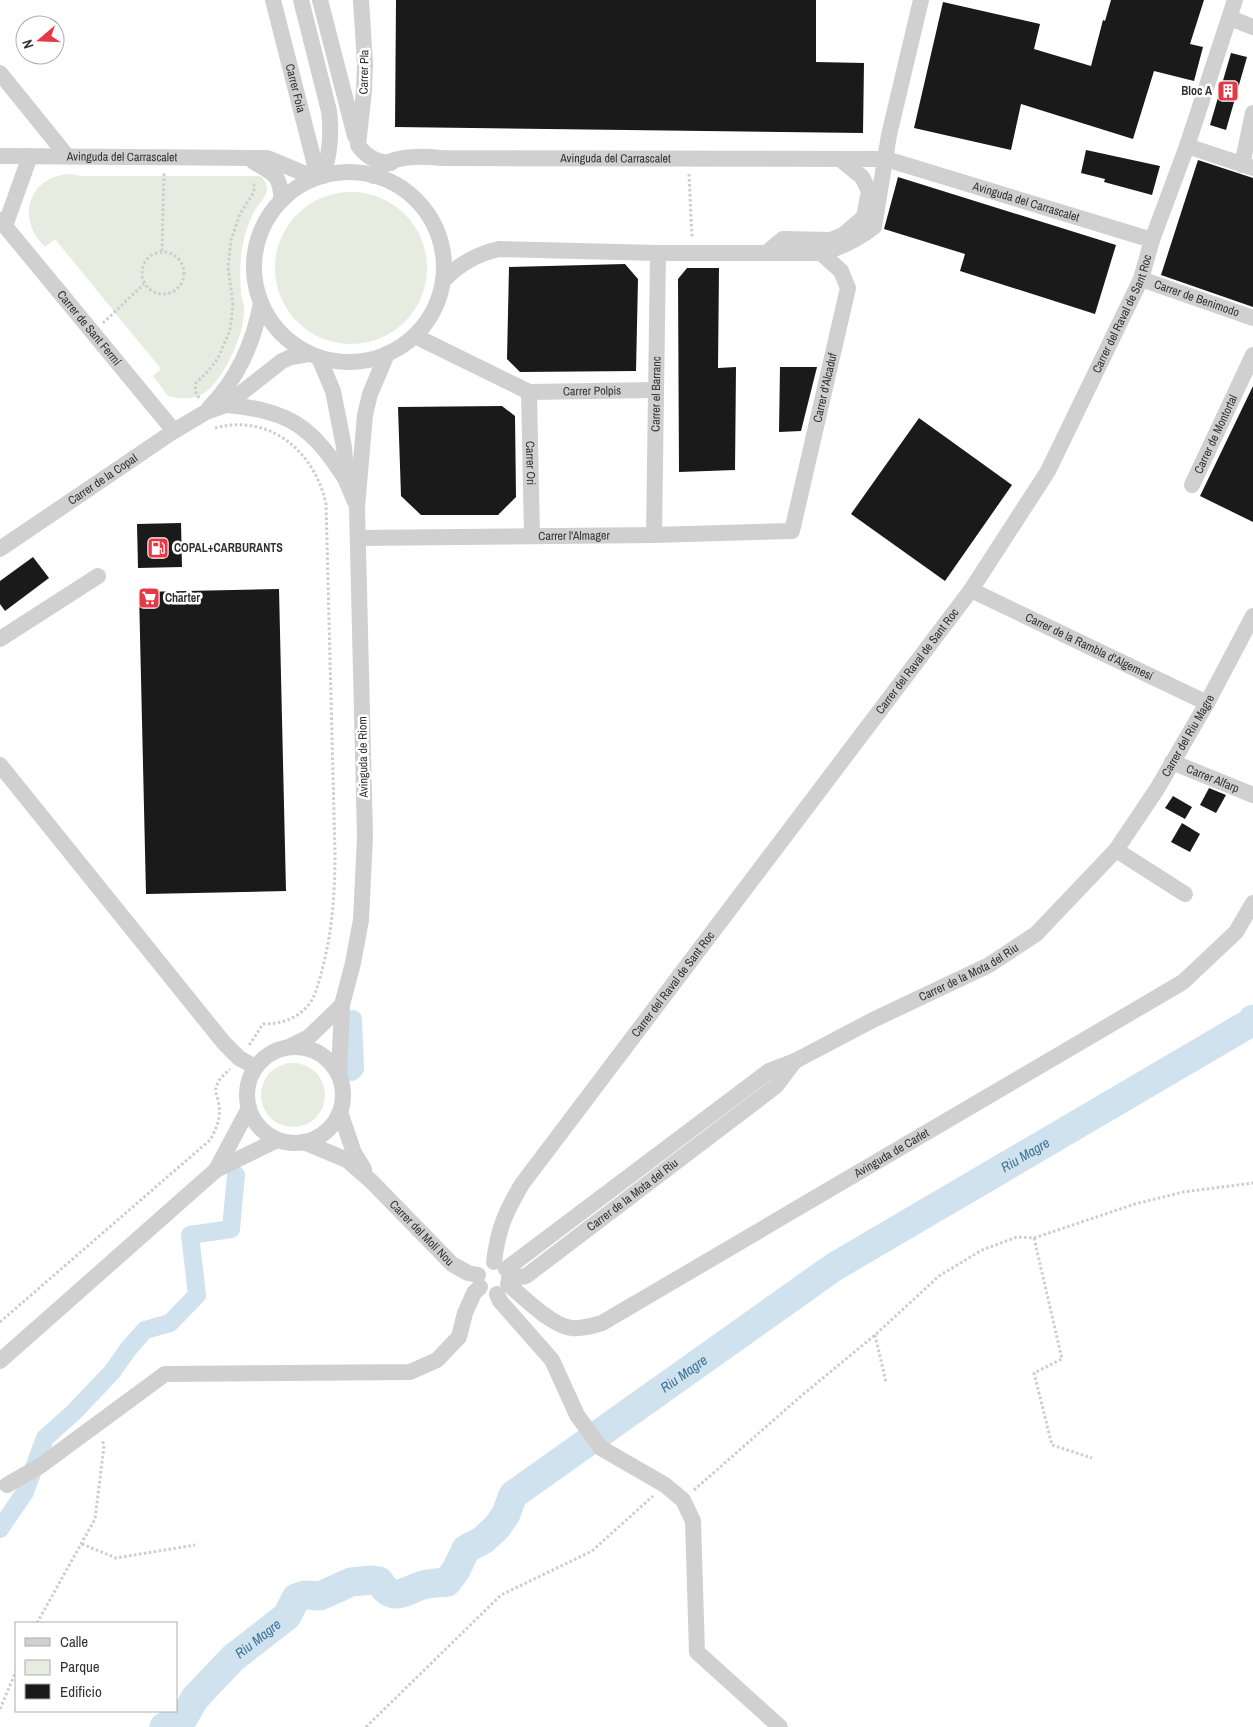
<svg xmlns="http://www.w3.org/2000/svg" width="1253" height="1727" viewBox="0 0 1253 1727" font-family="'Archivo Narrow',sans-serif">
  <rect width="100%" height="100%" fill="#fff"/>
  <g fill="#e6ecdf">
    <path d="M 71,174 L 80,176 L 260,176 C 264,179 267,183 267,189 C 267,197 258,204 254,212 C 247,225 243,241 241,255 C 240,268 240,281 241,294 C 242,300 245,306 244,312 C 243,332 235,350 226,366 C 212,391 199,404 168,396 L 153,376 L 161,369 L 55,239 L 45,247 C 15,219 29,175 71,174 Z"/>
    <circle cx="351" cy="268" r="76"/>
    <circle cx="293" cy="1095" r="32"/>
  </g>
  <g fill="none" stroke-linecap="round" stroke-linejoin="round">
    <g stroke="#cfe2ee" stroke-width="18">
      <polyline points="352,1072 355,1069 353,1019"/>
      <polyline points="0,1529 25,1492 45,1438 74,1412 112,1372 129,1348 145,1330 170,1323 197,1295 190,1235 231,1229 236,1175"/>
    </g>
    <path stroke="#cfe2ee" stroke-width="29" id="s1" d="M 164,1727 L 184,1717 L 195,1698 L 233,1658 L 287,1616 L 296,1598 L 305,1595 L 320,1596 L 351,1582 L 372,1580 L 379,1581 C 393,1604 404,1591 423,1585 C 431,1583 439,1583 447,1582 L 456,1570 L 466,1549 L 483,1540 L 497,1527 L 506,1514 L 513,1495 L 834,1267 L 1250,1023 L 1253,1019"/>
  </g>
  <g fill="#1a1a1a">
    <polygon points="396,0 816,0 816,62 864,63 863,133 395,127"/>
    <polygon points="1111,0 1204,0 1190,44 1203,47 1194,81 1154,71 1133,139 1021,104 1011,150 914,128 943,2 1040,24 1034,49 1091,66 1103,20 1105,21"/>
    <polygon points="1231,53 1247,57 1226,130 1210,125"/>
    <polygon points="1086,150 1160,166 1152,195 1104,182 1105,179 1081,173"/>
    <polygon points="1198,160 1253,178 1253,307 1161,275"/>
    <polygon points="898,177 1116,245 1095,314 960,271 965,254 884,229"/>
    <polygon points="625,264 638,279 636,371 520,372 507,359 509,267"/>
    <polygon points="687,268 719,268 718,368 736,367 735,470 679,472 678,279"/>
    <polygon points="780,367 817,367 801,431 779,432"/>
    <polygon points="1253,386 1253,522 1200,496"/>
    <polygon points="502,406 515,416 516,497 498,515 421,515 401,496 398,407"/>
    <polygon points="919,418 1012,485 945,581 851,514"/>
    <polygon points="181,523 182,567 138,568 137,524"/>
    <polygon points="33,557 49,578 5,611 0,604 0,581"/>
    <polygon points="279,589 286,891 146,894 139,592"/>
    <polygon points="1209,788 1226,795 1216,813 1200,805"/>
    <polygon points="1173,796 1192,807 1185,819 1165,808"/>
    <polygon points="1182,823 1200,834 1190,852 1171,842"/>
  </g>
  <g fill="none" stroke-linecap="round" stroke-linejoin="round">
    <g stroke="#cdcdcd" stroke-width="3" stroke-dasharray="2.5 2.5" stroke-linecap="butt">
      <polyline points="689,174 692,238"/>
      <polyline points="162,251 164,172"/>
      <circle cx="163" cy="273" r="21"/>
      <polyline points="103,323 144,284"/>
      <polyline points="199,398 195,391 196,383 209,370 218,358 230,330 233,305 228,267 231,240 240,214 254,192 254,181"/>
      <path d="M 215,428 C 270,413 315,452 326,504 L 335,853 C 335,894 332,935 321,974 C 318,984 316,994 310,1003 C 298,1019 281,1024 263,1024 L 248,1047"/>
      <polyline points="1034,1238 1062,1359 1034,1373 1052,1445 1092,1458"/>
      <path d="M 0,1322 L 210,1140 C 217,1128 222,1115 218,1101 C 217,1095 214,1091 217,1085 C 219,1078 225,1074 230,1069"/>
      <polyline points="875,1335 886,1382"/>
      <polyline points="694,1490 800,1397 875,1335 939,1276 982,1250 1017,1237 1034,1238 1135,1204 1183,1192 1253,1183"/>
      <polyline points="82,1544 116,1558 195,1545"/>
      <polyline points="37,1623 95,1519 104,1446 102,1439"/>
      <polyline points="0,1709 16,1671"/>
      <polyline points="366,1727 501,1595 592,1551 653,1496"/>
    </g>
    <g stroke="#d0d0d0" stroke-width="16">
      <path id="s2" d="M 273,0 L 318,177"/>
      <path d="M 301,0 L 329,111 C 332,134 330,154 323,176"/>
      <polyline points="320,0 355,136"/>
      <path d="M 361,0 L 365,64 L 364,91 L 358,145 C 366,157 376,162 391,163"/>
      <polyline points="1230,18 1253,27"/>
      <polyline points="0,73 67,156"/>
      <polyline points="1187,146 1253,168"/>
      <path id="s3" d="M 0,156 L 267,158 L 315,178"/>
      <path d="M 254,162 C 276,175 279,174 282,200"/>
      <polyline points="1242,165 1253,113"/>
      <circle cx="349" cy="267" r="95"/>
      <path id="s4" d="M 374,176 C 376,173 379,168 382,166 C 398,155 423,156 441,158 L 886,159 L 1152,240"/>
      <path id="s5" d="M 0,220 L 174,431"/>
      <polyline points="5,226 30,156"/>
      <polyline points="766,253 783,239 831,240 843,235 864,217 869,191 862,177 840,159"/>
      <path id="s6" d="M 1141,279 L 1253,318"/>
      <path d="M 443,281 C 459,264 476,254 499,249 L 658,253 L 821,253 C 841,248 857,240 874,227 L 889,135 L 921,0"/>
      <path id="s7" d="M 415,336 L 529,392 L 656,390"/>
      <polyline points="319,358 333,391 344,447 347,483 355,502"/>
      <path id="s8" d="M 529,392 L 532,536"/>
      <path d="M 226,405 C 290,410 312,427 346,480"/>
      <path d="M 209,408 C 238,378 253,344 261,303"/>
      <path id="s9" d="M 1192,485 L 1253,355"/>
      <path id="s10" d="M 654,535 L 658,253"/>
      <path id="s11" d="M 358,538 L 654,535 L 792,531 L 848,288 L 841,271 L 821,253"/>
      <path id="s12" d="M 0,549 L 174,431 L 206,412 L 226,405 L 282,361 L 291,357 L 309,354"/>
      <path id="s13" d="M 971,590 L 1207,703"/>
      <polyline points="0,639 98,576"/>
      <path id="s14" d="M 1172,762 L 1253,795"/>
      <polyline points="0,765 224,1043 239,1058 255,1067"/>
      <polyline points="1116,850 1185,894"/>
      <circle cx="295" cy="1095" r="48"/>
      <polyline points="289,1047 309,1037 342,1005"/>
      <polyline points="339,1075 342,1005 353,963 361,920 365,837 357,507 365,415 370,394 387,354"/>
      <polyline points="340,1112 354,1153 364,1169"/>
      <path id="s15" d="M 304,1142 L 347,1160 L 371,1181 L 452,1264 L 468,1273 L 478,1275"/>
      <polyline points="216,1170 249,1108"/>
      <path id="s16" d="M 494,1262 C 498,1229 505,1213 522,1184 L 971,590 L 1048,471 L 1141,279 L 1152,240 L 1187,146 L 1235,0"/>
      <path id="s17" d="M 506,1269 L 769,1071 L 795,1061 L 873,1020 L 989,965 L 1036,934 L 1116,850 L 1157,789 L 1207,703 L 1253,616"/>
      <path id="s18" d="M 509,1279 L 526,1276 L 776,1086 L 795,1061"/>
      <path id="s19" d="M 508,1284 C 523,1297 552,1326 572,1328 C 582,1329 592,1326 602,1323 L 1183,982 L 1236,932 L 1253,903"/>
      <polyline points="497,1294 500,1301 552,1360 577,1415 601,1448 665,1485 683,1500 693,1521 697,1652 780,1727"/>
      <polyline points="0,1361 216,1170 277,1140"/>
      <polyline points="7,1485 40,1466 165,1374 410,1372 437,1360 459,1337 465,1313 474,1293 480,1287"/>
    </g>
  </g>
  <defs>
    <g id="building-square" transform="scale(1.125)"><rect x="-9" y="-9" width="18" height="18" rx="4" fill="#e63946" stroke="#fff"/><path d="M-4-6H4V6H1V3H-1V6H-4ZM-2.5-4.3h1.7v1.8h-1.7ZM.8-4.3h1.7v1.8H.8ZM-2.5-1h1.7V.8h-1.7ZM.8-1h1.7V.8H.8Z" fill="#fff"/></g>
    <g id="fuel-square" transform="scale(1.125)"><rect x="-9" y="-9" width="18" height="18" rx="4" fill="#e63946" stroke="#fff"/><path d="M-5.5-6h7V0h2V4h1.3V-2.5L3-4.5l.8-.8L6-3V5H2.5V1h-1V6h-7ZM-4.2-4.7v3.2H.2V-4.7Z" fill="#fff"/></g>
    <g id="supermarket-square" transform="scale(1.125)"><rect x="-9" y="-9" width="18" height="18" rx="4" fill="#e63946" stroke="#fff"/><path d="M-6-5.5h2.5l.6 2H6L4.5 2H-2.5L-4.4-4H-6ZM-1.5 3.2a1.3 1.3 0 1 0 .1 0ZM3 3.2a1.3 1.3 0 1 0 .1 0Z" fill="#fff"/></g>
  </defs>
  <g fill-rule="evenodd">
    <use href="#building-square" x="1228" y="91"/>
    <use href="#fuel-square" x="158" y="548"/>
    <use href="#supermarket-square" x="149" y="598"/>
  </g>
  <g text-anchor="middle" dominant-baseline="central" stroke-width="5" stroke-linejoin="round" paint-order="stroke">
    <g font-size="12" fill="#333" stroke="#fff">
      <text transform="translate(364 72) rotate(-89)">Carrer Pla</text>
      <text stroke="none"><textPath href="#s2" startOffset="91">Carrer Foia</textPath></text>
      <text stroke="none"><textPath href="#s3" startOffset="122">Avinguda del Carrascalet</textPath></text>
      <text stroke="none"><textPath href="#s4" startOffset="248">Avinguda del Carrascalet</textPath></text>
      <text stroke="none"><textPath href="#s4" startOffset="665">Avinguda del Carrascalet</textPath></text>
      <text stroke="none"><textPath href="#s6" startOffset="59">Carrer de Benimodo</textPath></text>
      <text stroke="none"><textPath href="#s16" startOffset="1144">Carrer del Raval de Sant Roc</textPath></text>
      <text stroke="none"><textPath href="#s5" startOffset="140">Carrer de Sant Fermí</textPath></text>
      <text stroke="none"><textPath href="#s11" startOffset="581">Carrer d'Alcaduf</textPath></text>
      <text stroke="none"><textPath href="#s7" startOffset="190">Carrer Polpis</textPath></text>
      <text stroke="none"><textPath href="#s10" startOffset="141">Carrer el Barranc</textPath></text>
      <text stroke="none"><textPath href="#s9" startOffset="56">Carrer de Montortal</textPath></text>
      <text stroke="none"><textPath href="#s8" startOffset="71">Carrer Ori</textPath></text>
      <text stroke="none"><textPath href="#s12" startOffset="124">Carrer de la Copal</textPath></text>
      <text stroke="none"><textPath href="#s11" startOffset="216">Carrer l'Almager</textPath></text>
      <text stroke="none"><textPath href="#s13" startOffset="131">Carrer de la Rambla d'Algemesí</textPath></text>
      <text stroke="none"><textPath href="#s16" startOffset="739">Carrer del Raval de Sant Roc</textPath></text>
      <text stroke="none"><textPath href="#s17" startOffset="881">Carrer del Riu Magre</textPath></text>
      <text transform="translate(363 757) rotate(-91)">Avinguda de Riom</text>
      <text stroke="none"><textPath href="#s14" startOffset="44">Carrer Alfarp</textPath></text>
      <text stroke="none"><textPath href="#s17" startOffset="552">Carrer de la Mota del Riu</textPath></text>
      <text stroke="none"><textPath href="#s16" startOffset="334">Carrer del Raval de Sant Roc</textPath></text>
      <text stroke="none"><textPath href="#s19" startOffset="445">Avinguda de Carlet</textPath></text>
      <text stroke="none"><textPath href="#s18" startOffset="151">Carrer de la Mota del Riu</textPath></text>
      <text stroke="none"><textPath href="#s15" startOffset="151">Carrer del Molí Nou</textPath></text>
    </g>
    <g font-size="12" font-weight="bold" fill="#333" stroke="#fff" text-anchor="start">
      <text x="1212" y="91" text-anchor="end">Bloc A</text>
      <text x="174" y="548">COPAL+CARBURANTS</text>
      <text x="165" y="598">Charter</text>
    </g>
    <g font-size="14" font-style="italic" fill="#3f7597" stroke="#fff">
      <text stroke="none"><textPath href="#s1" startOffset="1078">Riu Magre</textPath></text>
      <text stroke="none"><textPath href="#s1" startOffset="672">Riu Magre</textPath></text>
      <text stroke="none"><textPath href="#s1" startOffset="131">Riu Magre</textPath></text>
    </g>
  </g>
  <rect x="15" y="1622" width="162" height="90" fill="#ffffff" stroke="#adadad"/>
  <rect x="25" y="1638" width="25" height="8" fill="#d0d0d0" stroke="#adadad"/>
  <text x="60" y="1647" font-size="15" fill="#333333">Calle</text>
  <rect x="25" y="1660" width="25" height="15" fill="#e6ecdf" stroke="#adadad"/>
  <text x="60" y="1672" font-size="15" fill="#333333">Parque</text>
  <rect x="25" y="1684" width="25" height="15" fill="#1a1a1a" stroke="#adadad"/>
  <text x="60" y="1697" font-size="15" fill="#333333">Edificio</text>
  <g transform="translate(40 40) rotate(251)"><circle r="24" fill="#ffffff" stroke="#adadad"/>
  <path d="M0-4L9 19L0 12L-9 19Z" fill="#e63946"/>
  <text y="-8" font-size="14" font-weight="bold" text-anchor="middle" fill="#333333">N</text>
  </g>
</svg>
